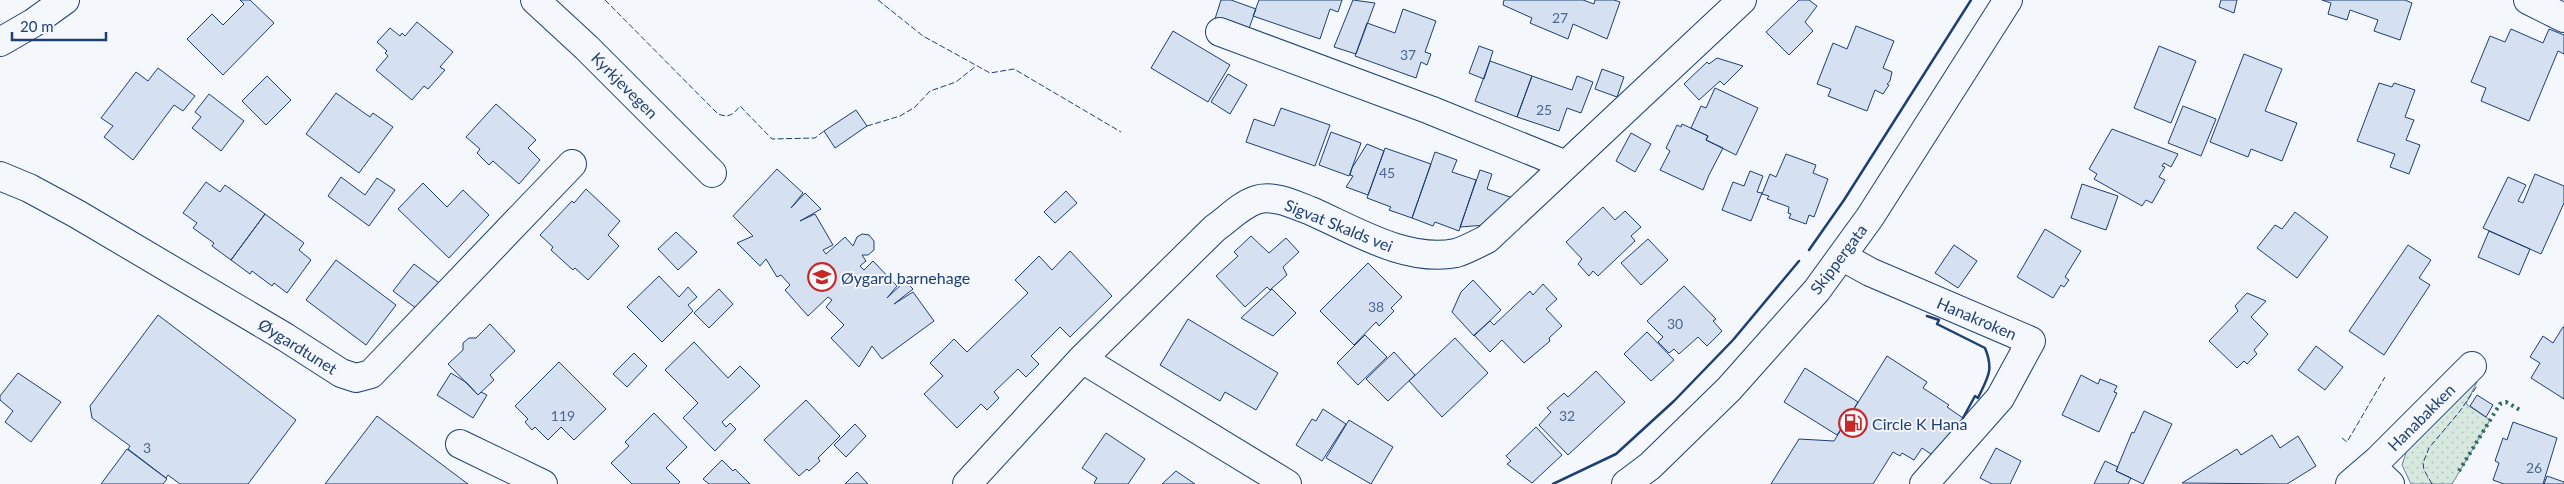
<svg xmlns="http://www.w3.org/2000/svg" width="2564" height="484" viewBox="0 0 2564 484" font-family="Lato,sans-serif">
  <style>
    .grass { fill: url(#grass-dots); stroke: #687fa3 }
    .building { fill: #d5e0f0; stroke: #1d3f73 }
    .lines { fill: none; stroke-linecap: round; stroke-linejoin: round }
    .street-casing { stroke: #1d3f73; stroke-width: 30 }
    .secondary-casing { stroke: #1d3f73; stroke-width: 30 }
    .street { stroke: #f4f7fb; stroke-width: 28 }
    .secondary { stroke: #f4f7fb; stroke-width: 28 }
    .hedge { stroke: #2c6c60; stroke-width: 4; stroke-dasharray: 2.5 4; stroke-linecap: butt }
    .fence { stroke: #1d3f73; stroke-width: 1; stroke-dasharray: 6 2.5; stroke-linecap: butt }
    .wall { stroke: #1d3f73; stroke-width: 2.5 }
    .labels { text-anchor: middle; dominant-baseline: central; stroke-width: 4; stroke-linejoin: round; paint-order: stroke }
    .number-label { font-size: 14px; fill: #4b6792 }
    .street-label { font-size: 16px; fill: #1d3f73; stroke: #f4f7fb }
    .poi-label { font-size: 16px; fill: #1d3f73; stroke: #f4f7fb; text-anchor: start }
  </style>
  <defs>
    <pattern id="grass-dots" width="8" height="8" patternUnits="userSpaceOnUse" patternTransform="scale(1.25)"><rect width="8" height="8" fill="#d7e8df"/><path d="M2 2h.1M6 6h.1" fill="none" stroke="#b8c8c3" stroke-width="1.8" stroke-linecap="round"/></pattern>
  </defs>
  <rect width="100%" height="100%" fill="#f4f7fb"/>
  <path class="grass" d="M2477 382 2466 404 2490 420 2452 484H2411L2402 465 2413 432 2465 384Z"/>
  <path class="building" d="M240 0H250L274 23 223 75 187 39 212 14 223 25 244 4Z
    M1221 0H1231L1256 9 1247 34 1214 22Z
    M1259 0H1342L1338 12 1330 9 1320 39 1253 16Z
    M1353 0 1375 3 1356 54 1334 47Z
    M1504 0H1583L1594 4 1595 0H1614L1620 2 1607 39 1573 24 1568 39 1530 23 1532 18 1503 5Z
    M1799 0H1809L1817 6 1805 22 1813 31 1789 55 1766 32Z
    M2221 0H2237L2234 13 2219 7Z
    M2322 0H2405L2412 3 2400 40 2374 31 2378 20 2350 10 2347 20 2328 14 2331 3Z
    M1403 9 1436 21 1425 52 1431 54 1427 65 1421 62 1416 78 1355 56 1367 23 1395 33Z
    M417 22 453 52 440 67 445 70 428 89 424 86 412 100 376 70 388 56 385 53 387 51 377 42 390 28 400 36 402 33 405 36Z
    M1856 26 1894 41 1883 68 1892 72 1890 81 1887 84 1889 85 1883 94 1875 90 1867 111 1828 96 1831 89 1817 84 1833 43 1847 49Z
    M2511 29 2543 43 2549 29 2564 35V54L2558 51 2529 121 2481 101 2486 88 2471 82 2490 36 2505 42Z
    M1173 31 1230 65 1208 102 1151 68Z
    M1479 46 1493 51 1484 79 1469 73Z
    M2159 46 2196 61 2171 123 2134 108Z
    M2244 54 2282 69 2265 111 2297 123 2282 161 2251 149 2248 157 2210 142Z
    M1717 58 1743 66 1724 85 1720 81 1699 100 1684 84 1707 62 1709 64Z
    M1490 61 1532 76 1517 117 1475 101Z
    M158 68 195 96 183 111 174 105 133 160 104 137 113 126 101 118 136 72 148 81Z
    M1602 69 1624 77 1617 97 1595 89Z
    M1228 74 1247 85 1230 114 1211 102Z
    M267 76 291 100 266 125 242 101Z
    M1532 76 1572 90 1577 76 1593 82 1581 113 1567 108 1559 131 1517 117Z
    M2379 83 2392 87 2394 83 2415 90 2405 117 2414 120 2406 140 2420 145 2409 174 2390 167 2395 154 2357 141Z
    M1715 88 1758 108 1736 155 1706 140 1708 136 1691 128 1701 106 1706 108Z
    M336 93 370 117 373 113 393 127 359 173 306 134Z
    M209 94 244 121 221 151 192 128 201 117 195 112Z
    M496 104 536 140 528 148 540 160 519 184 493 161 489 165 477 153 480 149 466 137Z
    M2183 106 2216 119 2201 156 2168 143Z
    M1281 108 1330 125 1315 166 1246 142 1254 119 1274 126Z
    M856 110 867 126 835 148 824 131Z
    M1682 124 1708 136 1706 140 1723 148 1709 175 1703 190 1660 170 1670 151 1666 148 1677 125 1681 127Z
    M2112 129 2178 154 2171 167 2164 163 2162 166 2165 167 2159 177 2165 180 2152 203 2146 200 2142 206 2094 179 2097 174 2089 169Z
    M1331 132 1361 143 1349 176 1319 165Z
    M1631 133 1651 144 1635 172 1616 161Z
    M1367 144 1384 151 1368 195 1346 187 1353 176 1350 175 1352 168Z
    M1385 148 1431 164 1412 218 1389 210 1391 207 1367 198Z
    M1435 152 1457 160 1452 172 1476 180 1459 231 1435 222 1433 226 1412 218Z
    M1786 154 1816 165 1813 173 1828 179 1814 217 1809 215 1806 224 1789 218 1791 214 1788 213 1789 207 1767 199 1769 196 1762 194 1770 174 1776 177Z
    M777 169 803 193 791 208 805 193 821 209 800 221 815 214 833 245 823 250 826 254 845 237 853 246 857 237 862 234 869 235 874 241V250L868 255H862L866 261 860 266 864 270 873 261 897 286 887 298 905 281 913 289 894 304 913 292 934 321 882 359 872 346 859 367 831 338 844 325 826 307 832 300 828 297 808 316 785 290 790 285 781 275 777 277 766 259 760 266 737 243 753 236 733 216Z
    M1480 170 1492 174 1487 189 1513 198 1486 225 1460 227Z
    M1750 171 1763 176 1757 192 1762 193 1751 221 1722 210 1733 182 1744 186Z
    M2535 174 2564 186V203L2541 254 2483 228 2508 177 2526 185 2518 201 2523 203Z
    M341 177 365 195 377 178 395 190 369 226 328 196Z
    M206 182 220 192 225 185 265 214 231 260 212 246 214 243 193 228 197 223 183 213Z
    M423 183 447 207 463 190 489 215 449 258 398 209Z
    M2082 184 2118 196 2106 230 2071 218Z
    M586 189 620 221 608 235 619 246 588 280 575 268 573 270 551 250 553 247 540 235 572 201 574 203Z
    M1066 191 1077 203 1055 223 1044 212Z
    M1603 207 1615 220 1625 211 1641 227 1631 236 1635 241 1598 276 1593 271 1589 276 1578 264 1582 259 1566 242Z
    M2295 212 2328 237 2297 278 2257 248 2275 225 2282 229Z
    M265 214 304 243 299 250 311 260 287 293 274 283 272 286 252 271 250 274 231 260Z
    M2045 229 2081 251 2065 277 2069 280 2064 287 2061 285 2053 298 2017 277Z
    M2489 231 2530 249 2519 275 2478 257Z
    M676 232 697 252 678 270 658 249Z
    M1251 236 1269 253 1286 238 1299 252 1283 267 1287 275 1270 290 1267 287 1245 307 1216 276 1238 256 1234 252Z
    M1648 239 1668 260 1641 285 1621 263Z
    M1954 245 1977 261 1958 288 1935 273Z
    M2408 245 2431 260 2419 278 2430 285 2384 355 2349 331Z
    M1070 251 1112 296 1070 337 1060 327 1031 356 1039 364 1026 377 1018 369 994 392 999 398 987 410 981 404 957 428 924 394 943 376 930 363 954 339 967 352 1028 293 1015 280 1039 256 1052 270Z
    M336 260 396 305 366 345 306 300Z
    M1368 263 1402 297 1391 308 1394 311 1379 326 1376 322 1354 345 1320 311Z
    M414 264 442 285 421 312 393 291Z
    M659 276 679 297 688 287 697 297 688 305 693 311 662 342 627 307Z
    M1473 280 1501 310 1474 336 1452 312 1461 292Z
    M1543 284 1557 299 1546 309 1562 326 1549 338 1550 341 1524 363 1502 340 1490 352 1474 335 1490 321 1494 325 1530 291 1533 295Z
    M1684 286 1716 319 1713 321 1722 331 1707 346 1698 337 1679 354 1674 349 1669 353 1658 342 1663 337 1647 321Z
    M719 289 733 304 709 328 694 313Z
    M1272 289 1296 313 1273 336 1241 318Z
    M2247 293 2266 301 2251 317 2268 334 2254 350 2257 354 2247 364 2244 361 2237 368 2209 341 2238 311 2235 306Z
    M158 315 296 420 248 484H180L168 475 166 478 128 449 130 446 92 418 90 406Z
    M1188 319 1278 373 1256 410 1225 392 1220 401 1160 365Z
    M490 324 515 351 490 375 494 380 478 395 448 364 463 350V343L469 338H476Z
    M2563 327H2564V399L2531 378 2540 363 2530 357 2543 336 2553 343Z
    M1647 332 1674 360 1651 381 1624 354Z
    M1365 335 1387 357 1358 385 1337 363Z
    M1455 338 1488 373 1442 417 1409 381Z
    M694 342 728 378 740 366 760 386 722 422 726 427 730 423 736 429 715 451 683 418 698 403 665 370Z
    M2316 346 2343 367 2325 390 2298 370Z
    M1394 352 1415 375 1388 401 1366 379Z
    M634 353 647 366 627 387 613 374Z
    M1887 356 1927 382 1923 388 1949 405 1947 407 1963 418 1937 458 1922 448 1914 460 1902 453 1900 456 1893 452 1873 484H1771L1799 439 1834 441Z
    M559 362 606 409 574 440 561 427 548 440 535 427 532 430 525 422 528 419 515 406Z
    M1805 368 1858 402 1837 435 1784 402Z
    M1596 371 1625 402 1568 455 1539 425 1551 412 1547 408 1564 393 1568 397Z
    M18 373 61 402 31 442 5 422 13 411 0 400V396Z
    M451 373 467 383 478 395 481 392 487 395 473 418 437 395Z
    M2081 375 2098 384 2100 379 2117 386 2114 392 2117 393 2099 432 2062 415Z
    M2477 395 2493 405 2486 417 2470 406Z
    M806 400 840 436 818 458 820 461 809 471 807 469 799 476 764 440Z
    M1323 409 1346 424 1322 461 1296 445 1312 419 1316 421Z
    M2144 411 2172 424 2143 484 2116 471 2132 432 2134 433Z
    M654 413 687 447 666 468 680 482 678 484H632L611 463 629 446 625 442Z
    M377 416 468 484H325Z
    M1349 420 1393 447 1371 484 1326 458Z
    M2513 422 2557 438 2543 484H2504L2493 480 2499 463 2495 461 2503 438 2507 440Z
    M855 424 866 436 846 457 834 445Z
    M1536 427 1562 455 1532 483 1507 464 1511 461 1506 456Z
    M1106 433 1145 459 1128 484H1096L1094 483 1097 478 1082 468Z
    M2272 435 2280 448 2298 436 2316 466 2287 484 2182 483 2237 449 2241 455Z
    M1996 448 2021 461 2010 484H1992L1980 478Z
    M127 449 167 479 163 484H101Z
    M722 460 733 471 735 469 750 484H709L703 479Z
    M2105 461 2118 467 2116 471 2131 478 2128 484H2094Z
    M1176 471 1195 484H1162Z
    M857 472 868 484H845Z
    M2547 476 2564 482V484H2544Z"/>
  <g class="lines">
    <defs>
      <path id="street" d="M535 0 587 48 712 173
        M2528 0 2564 18
        M1220 32 1430 110 1566 165
        M0 176 29 188 77 214 285 337 341 373 356 378 371 374 572 164
        M1843 257 1870 272 2031 341 2000 398 1924 484
        M1082 359 1287 484
        M460 444 543 484
        M2371 466 2390 484
        M967 484 1082 359 1215 228C1228 219 1241 205 1256 200 1273 194 1295 205 1311 211 1354 230 1407 263 1456 253 1466 250 1477 244 1487 239L1742 0
        M2350 484 2379 459 2472 366"/>
      <path id="secondary" d="M0 42 33 23 65 0
        M1626 484 1650 466 1729 389 1817 290 1870 217 2008 0"/>
    </defs>
    <use href="#street" class="street-casing"/>
    <use href="#secondary" class="secondary-casing"/>
    <use href="#street" class="street"/>
    <use href="#secondary" class="secondary"/>
    <path class="hedge" d="M2459 471 2500 404 2506 402 2520 410"/>
    <path class="fence" d="M605 0 718 114C729 118 733 115 740 106L772 139 815 138 824 131
      M878 0 923 36 990 73 1014 69 1121 132
      M867 126 900 116 915 107 930 91 956 82 976 66
      M2342 438 2347 442 2385 377
      M2432 484 2424 470 2423 463 2429 448 2460 411 2477 386"/>
    <path class="wall" d="M1809 250 1844 200 1971 0
      M1927 316 1939 320 1937 324 1985 348C1994 370 1988 377 1978 398L1975 396 1963 418
      M1553 484 1616 454 1674 401 1733 340 1799 261"/>
  </g>
  <defs>
    <symbol id="school-ring" viewBox="-11 -11 22 22"><circle r="9.5" fill="#f4f7fb" stroke="#c62828" stroke-width="1.5"/><path d="M0-5L7-2L0 1L-7-2ZM-4 1L0 2.5L4 1V4Q0 6-4 4Z" fill="#c62828"/></symbol>
    <symbol id="fuel-ring" viewBox="-11 -11 22 22"><circle r="9.5" fill="#f4f7fb" stroke="#c62828" stroke-width="1.5"/><path d="M-5.5-6h7V0h2V4h1.3V-2.5L3-4.5l.8-.8L6-3V5H2.5V1h-1V6h-7ZM-4.2-4.7v3.2H.2V-4.7Z" fill="#c62828"/></symbol>
  </defs>
  <g fill-rule="evenodd">
    <use href="#school-ring" x="806" y="261" width="32" height="32"/>
    <use href="#fuel-ring" x="1837" y="407" width="32" height="32"/>
  </g>
  <g class="labels">
    <g class="number-label">
      <text x="1560" y="17">27</text>
      <text x="1408" y="54">37</text>
      <text x="1544" y="109">25</text>
      <text x="1387" y="172">45</text>
      <text x="1376" y="306">38</text>
      <text x="1675" y="323">30</text>
      <text x="563" y="415">119</text>
      <text x="1567" y="415">32</text>
      <text x="147" y="447">3</text>
      <text x="2534" y="467">26</text>
    </g>
    <g class="street-label">
      <text transform="translate(625 85) rotate(45)">Kyrkjevegen</text>
      <text transform="translate(1339 225) rotate(22)">Sigvat Skalds vei</text>
      <text transform="translate(1838 259) rotate(-53)">Skippergata</text>
      <text transform="translate(1977 318) rotate(23)">Hanakroken</text>
      <text transform="translate(298 346) rotate(32)">Øygardtunet</text>
      <text transform="translate(2421 417) rotate(-45)">Hanabakken</text>
    </g>
    <g class="poi-label">
      <text x="841" y="277">Øygard barnehage</text>
      <text x="1872" y="423">Circle K Hana</text>
    </g>
  </g>
  <path d="M12 32v8h94v-8" fill="none" stroke="#1d3f73" stroke-width="2.5"/>
  <text x="20" y="32" font-size="15" fill="#1d3f73" stroke="#f4f7fb" stroke-width="4" paint-order="stroke">20 m</text>
</svg>
